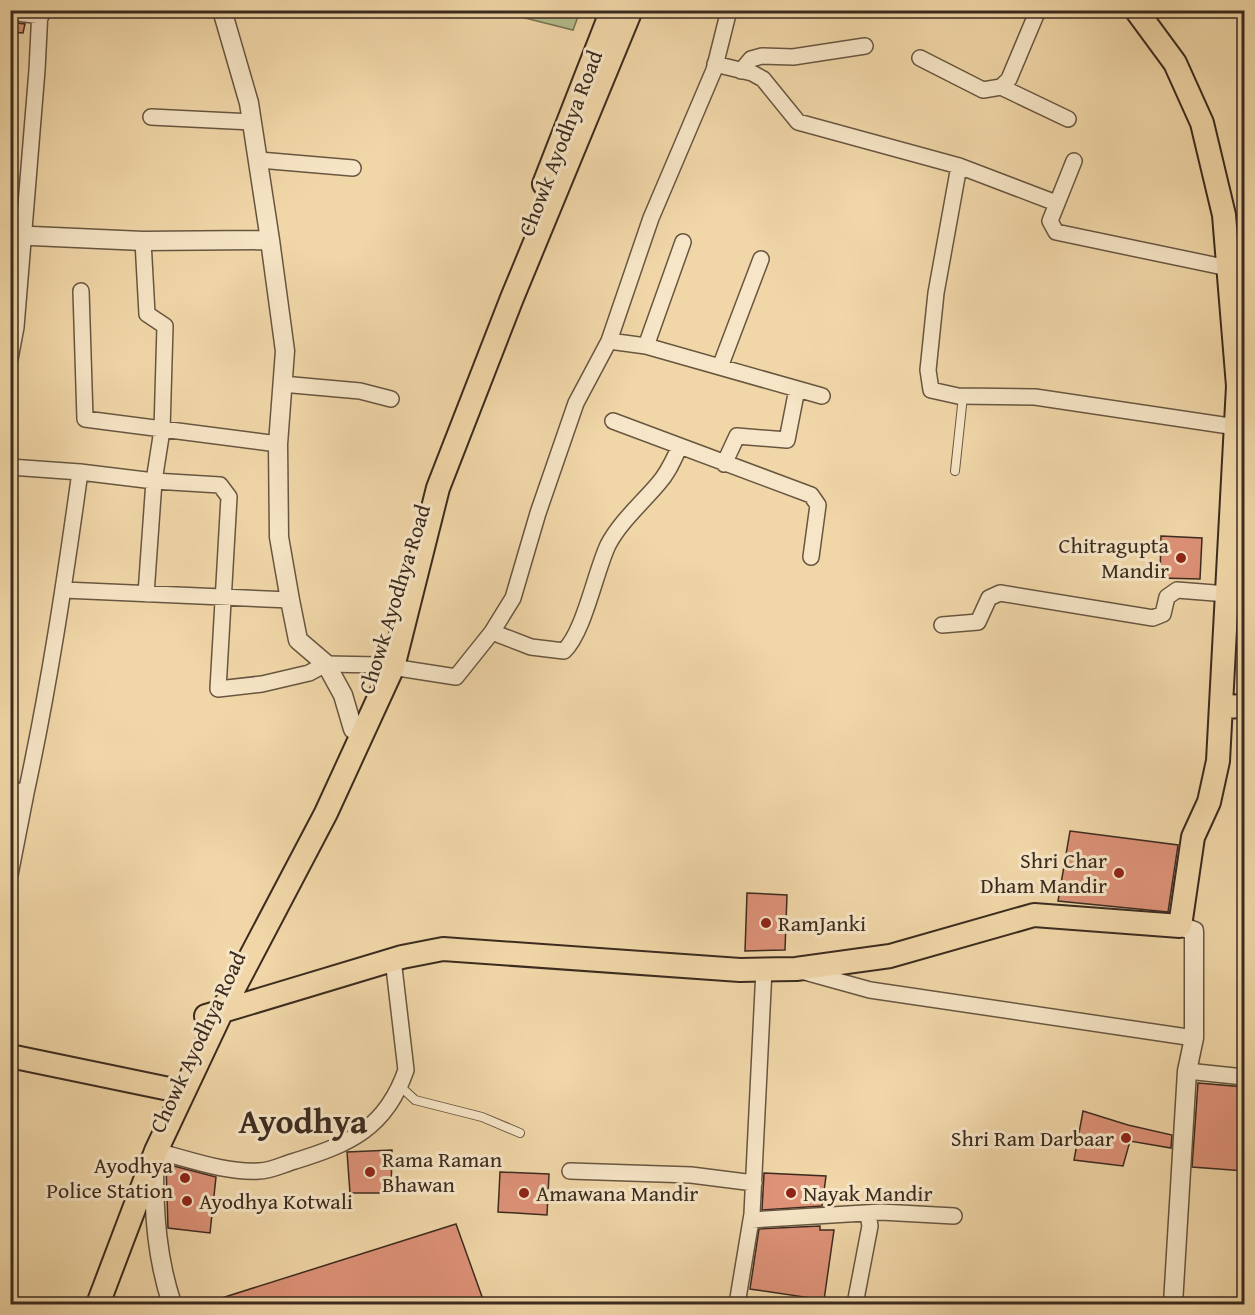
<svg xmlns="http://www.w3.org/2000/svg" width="1255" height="1315" viewBox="0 0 1255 1315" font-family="'Gentium Book Plus',serif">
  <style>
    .green { fill: #b3bf8c; stroke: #777556; stroke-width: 1.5 }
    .building { fill: #de9278; stroke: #3b2b1f; stroke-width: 1.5 }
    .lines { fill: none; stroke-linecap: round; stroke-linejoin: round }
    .service-casing { stroke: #685641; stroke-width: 10 }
    .minor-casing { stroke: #685641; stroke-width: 18 }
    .tertiary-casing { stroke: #685641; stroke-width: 21 }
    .primary-casing { stroke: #3b2b1f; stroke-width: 26 }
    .service { stroke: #f6e5c6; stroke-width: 8 }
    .minor { stroke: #f6e5c6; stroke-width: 15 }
    .tertiary { stroke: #f6e5c6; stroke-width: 18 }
    .primary { stroke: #f1d7a8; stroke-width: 22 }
    .poi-dot { fill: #8f2418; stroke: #f6e5c6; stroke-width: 2 }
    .labels { text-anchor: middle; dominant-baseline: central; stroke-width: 6; stroke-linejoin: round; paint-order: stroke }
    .street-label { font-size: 22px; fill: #3b2b1f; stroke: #f6e5c6 }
    .poi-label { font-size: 22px; fill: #3b2b1f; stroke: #f6e5c6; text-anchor: start }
    .town-label { font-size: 34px; font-weight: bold; fill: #3b2b1f; stroke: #f6e5c6 }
  </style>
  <rect width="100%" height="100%" fill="#f1d7a8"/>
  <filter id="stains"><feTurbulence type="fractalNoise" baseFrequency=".00333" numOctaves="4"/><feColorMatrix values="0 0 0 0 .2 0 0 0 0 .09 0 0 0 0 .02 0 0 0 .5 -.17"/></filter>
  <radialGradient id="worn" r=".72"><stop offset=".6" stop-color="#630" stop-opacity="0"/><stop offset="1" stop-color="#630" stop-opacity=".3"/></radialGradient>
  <path class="green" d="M497 11H580L573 30Z"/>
  <path class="building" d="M10 22 25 24 23 33 10 32Z
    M1161 536 1202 538 1200 579 1160 578Z
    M1070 831 1178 845 1168 912 1058 901Z
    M747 893 787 895 785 950 745 951Z
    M1198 1083 1245 1087V1171L1192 1167Z
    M1083 1111 1128 1125 1172 1135 1171 1148 1130 1141 1123 1166 1074 1160Z
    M392 1150 391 1193H350L347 1152Z
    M166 1164 216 1177 210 1233 168 1228Z
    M500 1172 549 1174 547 1215 498 1212Z
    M764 1173 826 1176 822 1206 762 1210Z
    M456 1224 485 1305H210L209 1302Z
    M820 1226V1230H834L824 1300 750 1289 759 1229Z"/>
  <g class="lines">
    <defs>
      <path id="service" d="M955 471 963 396
        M400 1086 415 1100 482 1117 520 1133"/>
      <path id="minor" d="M10 12 41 16
        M920 58 983 90 1001 87 1009 79 1038 10
        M715 64 752 73 763 79 798 122 959 166 1056 203
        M741 71 751 59 762 56 793 57 865 46
        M1001 87 1068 119
        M151 117 252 122
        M259 160 353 168
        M1074 161 1050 221 1056 232 1228 268
        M959 166 936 293 928 370 931 390 958 396 1035 397 1236 427
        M143 241 147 314 165 326 162 430 154 481 220 485 229 497 218 689 262 684 309 673 326 664 379 665 456 677 492 632 513 598 538 513 576 403 609 341 651 218 714 70 729 10
        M81 291 85 419 278 444
        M609 341 646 346 822 396
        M646 346 683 242
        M10 359 16 327 37 70 40 10
        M720 367 761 259
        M282 384 360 391 391 399
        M613 421 811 495 818 505 811 557
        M724 464 737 436 787 440 797 389
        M10 467 80 472C65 580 49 687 26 793L10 789
        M80 472 154 481 146 594
        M64 590 290 600
        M942 625 978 622 989 598 1000 593 1153 618 1163 614 1167 597 1177 590 1227 594
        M492 632 531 647 564 651C584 632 595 573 608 545 620 522 642 503 658 484 668 473 673 461 679 448
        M10 875 26 793
        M805 972 870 990 1194 1038
        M1187 1071 1244 1077
        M156 1151C189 1159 225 1173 259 1171 271 1171 284 1164 295 1161 350 1144 386 1128 406 1070L393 959
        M570 1171 691 1175 754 1183
        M751 1220 881 1212 954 1216
        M737 1304 752 1214 764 969
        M855 1304 870 1226 868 1214"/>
      <path id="tertiary" d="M222 10 249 103 270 240
        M10 235 143 241 270 240 285 351 278 444 279 537 290 600 298 640 326 664 343 695 353 729
        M154 1167C154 1215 157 1259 172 1304
        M1173 1304 1187 1071 1194 1038V931L1180 926"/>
      <path id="primary" d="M544 184 612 10
        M1222 707 1244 706
        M206 1016 402 957 443 949 740 970 796 969 890 956 1034 915 1180 926 1193 837 1209 802 1218 761 1238 386 1224 215 1202 123 1175 63 1136 10
        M10 1056 174 1090
        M98 1304 156 1151 222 1011 326 813 393 667 438 488 512 298 631 10"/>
    </defs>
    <use href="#service" class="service-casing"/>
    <use href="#minor" class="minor-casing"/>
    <use href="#tertiary" class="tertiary-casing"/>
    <use href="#primary" class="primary-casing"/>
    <use href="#service" class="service"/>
    <use href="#minor" class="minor"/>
    <use href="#tertiary" class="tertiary"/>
    <use href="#primary" class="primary"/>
  </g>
  <g class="poi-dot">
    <circle cx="1181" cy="558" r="6"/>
    <circle cx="1119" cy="873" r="6"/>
    <circle cx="766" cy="923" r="6"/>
    <circle cx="1126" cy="1138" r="6"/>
    <circle cx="370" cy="1172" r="6"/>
    <circle cx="185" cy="1178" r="6"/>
    <circle cx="524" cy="1193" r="6"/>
    <circle cx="791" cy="1193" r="6"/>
    <circle cx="187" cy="1201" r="6"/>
  </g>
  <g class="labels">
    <g class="street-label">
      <text transform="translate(560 143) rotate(-69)">Chowk Ayodhya Road</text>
      <text transform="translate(394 599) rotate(-73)">Chowk Ayodhya Road</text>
      <text transform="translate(197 1042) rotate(-65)">Chowk Ayodhya Road</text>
    </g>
    <g class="poi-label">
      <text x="1169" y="545" text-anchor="end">Chitragupta<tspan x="1169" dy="25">Mandir</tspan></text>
      <text x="1107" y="860" text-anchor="end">Shri Char<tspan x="1107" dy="25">Dham Mandir</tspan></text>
      <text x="778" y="923">RamJanki</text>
      <text x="1114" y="1138" text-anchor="end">Shri Ram Darbaar</text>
      <text x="382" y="1159">Rama Raman<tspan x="382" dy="25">Bhawan</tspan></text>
      <text x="173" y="1165" text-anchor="end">Ayodhya<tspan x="173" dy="25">Police Station</tspan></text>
      <text x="536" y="1193">Amawana Mandir</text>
      <text x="803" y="1193">Nayak Mandir</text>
      <text x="199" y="1201">Ayodhya Kotwali</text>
    </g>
    <g class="town-label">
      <text x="303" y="1120">Ayodhya</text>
    </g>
  </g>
  <rect width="1255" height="1315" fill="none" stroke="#f1d7a8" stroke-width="36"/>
  <rect x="12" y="12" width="1231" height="1291" fill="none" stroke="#3b2b1f" stroke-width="3"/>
  <rect x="18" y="18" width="1219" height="1279" fill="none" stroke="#3b2b1f" stroke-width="1.5"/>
  <rect width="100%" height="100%" filter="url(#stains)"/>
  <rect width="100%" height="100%" fill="url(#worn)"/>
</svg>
